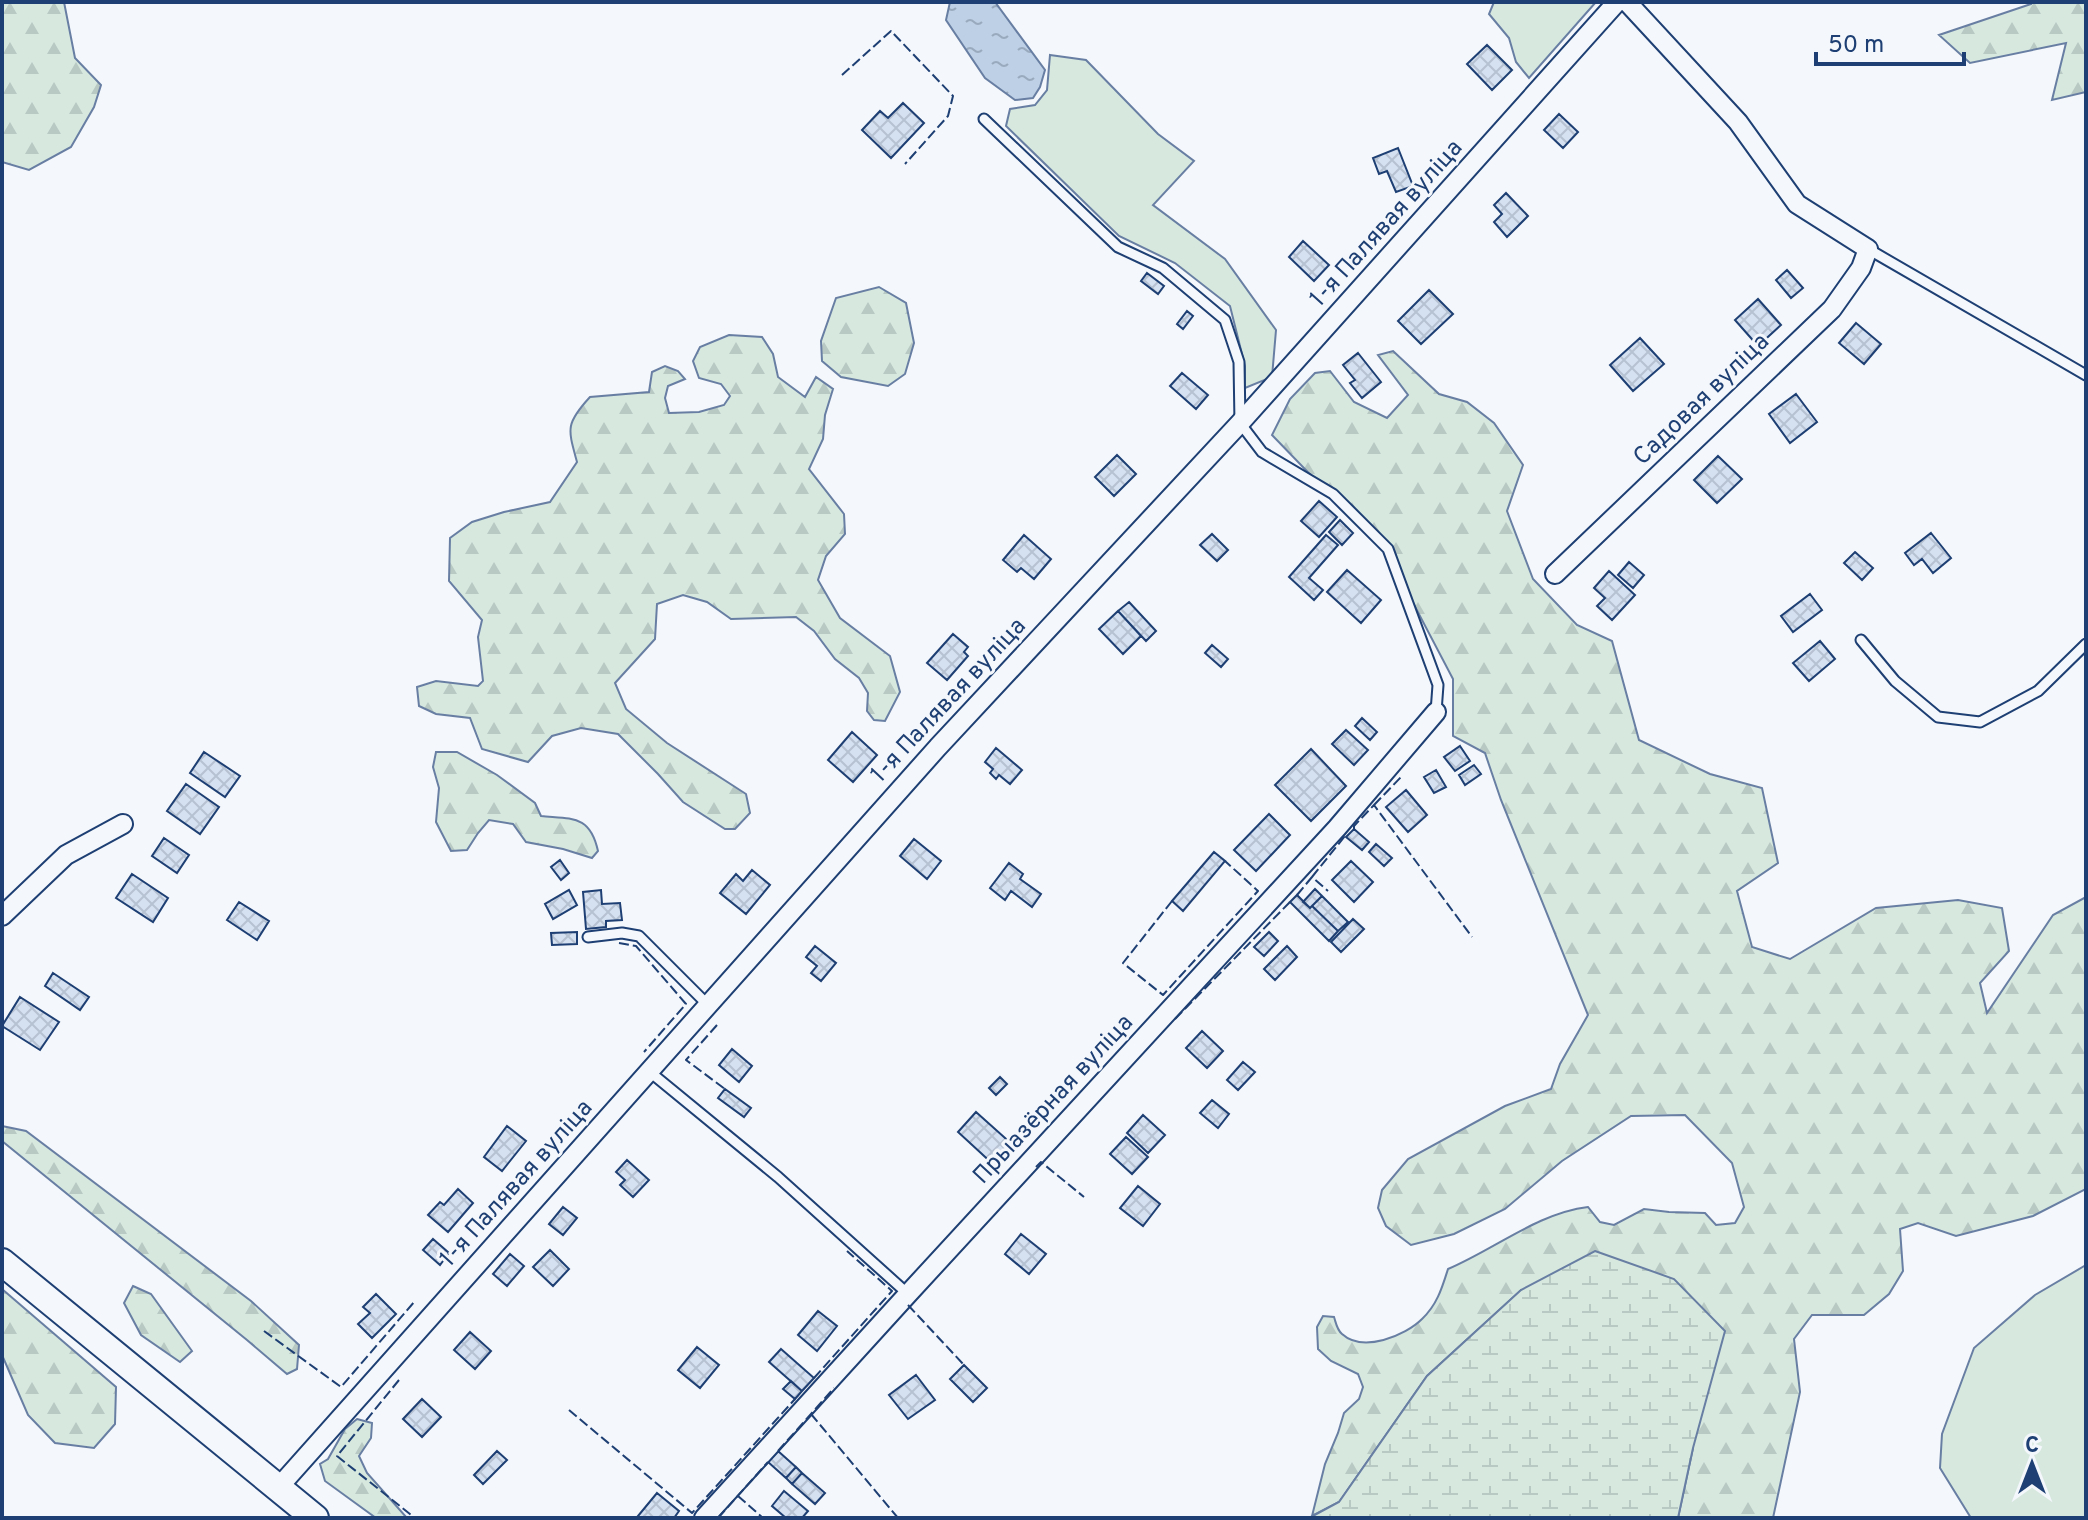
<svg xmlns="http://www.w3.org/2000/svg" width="2088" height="1520" viewBox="0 0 2088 1520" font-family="Overpass,sans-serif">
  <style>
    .grass { fill: #d7e8df; stroke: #687fa3; stroke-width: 2 }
    .forest { fill: url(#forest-firs); stroke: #687fa3; stroke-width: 2 }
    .wetland { fill: url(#wetland-marsh); stroke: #687fa3; stroke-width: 2 }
    .water { fill: url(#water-ripples); stroke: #687fa3; stroke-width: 2 }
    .building { fill: url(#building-cross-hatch); stroke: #1d3f73; stroke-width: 2 }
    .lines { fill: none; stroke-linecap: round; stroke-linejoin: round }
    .service-casing { stroke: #1d3f73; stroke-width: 13 }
    .minor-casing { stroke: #1d3f73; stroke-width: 22 }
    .secondary-casing { stroke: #1d3f73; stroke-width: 30 }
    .service { stroke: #f4f7fb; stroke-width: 9 }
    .minor { stroke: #f4f7fb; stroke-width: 18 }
    .secondary { stroke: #f4f7fb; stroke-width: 26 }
    .fence { stroke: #1d3f73; stroke-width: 2; stroke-dasharray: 10 4; stroke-linecap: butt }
    .labels { text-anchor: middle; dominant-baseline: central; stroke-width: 6; stroke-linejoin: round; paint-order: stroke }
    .street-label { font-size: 24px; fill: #1d3f73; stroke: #f4f7fb }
  </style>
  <defs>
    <pattern id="forest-firs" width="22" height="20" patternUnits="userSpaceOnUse" patternTransform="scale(2)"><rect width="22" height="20" fill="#d7e8df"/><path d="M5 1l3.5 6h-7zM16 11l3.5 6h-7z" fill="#b8c8c3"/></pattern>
    <pattern id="wetland-marsh" width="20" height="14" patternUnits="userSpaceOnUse" patternTransform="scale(2)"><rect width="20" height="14" fill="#d7e8df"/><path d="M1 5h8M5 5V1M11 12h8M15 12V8" fill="none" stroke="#b8c8c3"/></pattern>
    <pattern id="water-ripples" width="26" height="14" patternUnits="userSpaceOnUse" patternTransform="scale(2)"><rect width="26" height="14" fill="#bed0e5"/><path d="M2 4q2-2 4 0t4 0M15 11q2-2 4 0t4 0" fill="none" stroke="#9aaabe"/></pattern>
    <pattern id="building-cross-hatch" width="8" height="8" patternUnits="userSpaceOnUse" patternTransform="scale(2)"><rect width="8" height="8" fill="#d5e0f0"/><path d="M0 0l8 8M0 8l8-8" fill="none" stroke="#b6c1d1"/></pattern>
  </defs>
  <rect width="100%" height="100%" fill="#f4f7fb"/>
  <path class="grass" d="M1494 2H1596L1529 78 1516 62 1509 38 1489 14Z
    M1050 55 1086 60 1158 134 1194 161 1153 205 1225 259 1276 330 1272 377 1245 388V366L1230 306 1175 263 1119 236 1006 126 1010 109 1035 105 1047 90Z
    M2086 1265V1518H1971L1940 1468 1942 1434 1974 1348 2035 1295Z"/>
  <path class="forest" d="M2 2H64L75 58 101 85 94 107 71 147 29 170 2 162Z
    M2031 2H2086V92L2052 100 2066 43 1970 63 1939 35 2031 4Z
    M879 287 906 303 914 343 905 374 888 386 841 377 822 361 821 341 836 298Z
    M729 335 762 337 773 354 778 377 805 397 816 377 833 389 825 415 823 439 809 469 844 514 845 534 826 556 818 580 840 618 890 656 900 692 885 721 874 720 867 711 868 693 859 678 835 659 814 631 796 617 731 619 707 602 683 595 657 604 655 639 615 683 626 709 667 743 746 794 750 813 735 829H725L683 802 658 774 618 734 581 728 552 736 528 762 482 749 470 718 436 714 419 706 417 687 436 681 478 686 483 681 478 637 482 620 449 581 450 538 472 522 504 512 550 502 577 462C568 429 565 424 590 397L649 392 652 372 665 366 678 371 685 379 668 386 665 398 669 413 699 412 724 405 730 396 721 384 699 378 693 361 700 347Z
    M1393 351 1439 394 1467 402 1494 423 1523 465 1507 511 1533 579 1577 625 1612 641 1639 740 1710 774 1762 788 1778 863 1737 891 1752 947 1790 959 1876 908 1958 900 2002 908 2009 951 1980 983 1987 1013 2053 915 2086 897V1189L2033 1216 1956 1236 1918 1223 1900 1229 1903 1271 1889 1294 1864 1315H1812L1794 1339 1800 1392 1773 1518H1678L1693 1448 1521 1290 1427 1376 1339 1502 1312 1516 1325 1464 1338 1433 1344 1413 1359 1399 1363 1387 1358 1374 1331 1361 1318 1349 1317 1327 1323 1316 1334 1317C1336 1323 1337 1330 1342 1334 1363 1353 1405 1336 1422 1319 1437 1305 1442 1288 1448 1269 1495 1249 1538 1213 1588 1207L1600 1222 1614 1225 1644 1209 1669 1212 1705 1213 1716 1225 1735 1223 1744 1207 1732 1163 1685 1115 1631 1116 1562 1161 1505 1209 1454 1234 1411 1245 1386 1226 1378 1208 1382 1190 1408 1159 1505 1106 1551 1089 1560 1064 1588 1015 1501 800 1485 753 1453 736V679L1388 555 1272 435 1290 399 1315 373 1330 371 1354 402 1387 418 1408 395 1378 355Z
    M436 752H457L497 775 535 803 541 816C573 819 590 815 598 851L592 858 563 849 526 842 513 824 489 820 478 833 467 850 451 851 436 822 439 788 433 767Z
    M2 1126 26 1131 251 1301 299 1345 297 1369 287 1374 247 1340 2 1141Z
    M133 1286 151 1294 192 1351 180 1362 141 1335 124 1303Z
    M2 1289 116 1387 115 1424 94 1448 55 1443 28 1415 2 1355Z
    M357 1419 372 1423 371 1438 359 1456 367 1473 407 1518H376L325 1481 320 1464 328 1459 345 1429Z"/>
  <path class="wetland" d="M1595 1251 1674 1279 1725 1331 1693 1448 1678 1518H1309L1339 1502 1427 1376 1521 1290Z"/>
  <path class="water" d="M950 2H995L1045 70 1040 87 1033 98 1015 100 985 78 946 20Z"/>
  <path class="building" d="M1487 45 1512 70 1492 90 1467 64Z
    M903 103 924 123 891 158 862 130 880 111 888 118Z
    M1559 114 1578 132 1563 148 1544 130Z
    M1398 148 1413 186 1396 192 1387 171 1379 174 1373 158Z
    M1506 193 1528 216 1507 237 1494 222 1502 214 1494 205Z
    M1303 241 1329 265 1314 281 1289 257Z
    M1787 270 1803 288 1791 298 1776 280Z
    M1147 273 1164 286 1158 294 1141 281Z
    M1429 290 1453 314 1421 344 1398 321Z
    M1758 299 1781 325 1758 346 1735 320Z
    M1187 311 1193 316 1183 329 1177 324Z
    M1856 323 1881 344 1864 364 1839 343Z
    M1640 338 1664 364 1633 391 1610 365Z
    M1358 353 1381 382 1362 398 1350 383 1355 380 1343 365Z
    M1182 373 1208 395 1196 409 1170 386Z
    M1796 394 1817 422 1790 443 1769 414Z
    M1117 455 1136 474 1114 496 1095 477Z
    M1718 456 1742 479 1717 503 1694 480Z
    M1319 501 1337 517 1319 537 1301 521Z
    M1340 520 1353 533 1342 545 1329 532Z
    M1931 533 1951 558 1933 573 1922 559 1914 565 1905 553Z
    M1212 534 1228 550 1217 561 1200 545Z
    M1024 535 1051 559 1034 579 1021 568 1017 572 1003 560Z
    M1326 535 1338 545 1309 578 1323 590 1314 600 1289 577Z
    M1855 552 1873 568 1862 580 1844 563Z
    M1629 562 1644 575 1633 588 1618 575Z
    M1347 570 1381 600 1361 623 1327 592Z
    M1609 571 1635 595 1612 620 1597 606 1605 598 1594 588Z
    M1810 594 1822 610 1793 632 1781 616Z
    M1129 602 1156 631 1146 641 1118 611Z
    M1118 611 1141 636 1123 654 1099 629Z
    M953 634 968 647 964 652 968 656 947 680 927 663Z
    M1820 641 1835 659 1809 681 1793 663Z
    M1212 645 1228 659 1221 667 1205 653Z
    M1362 718 1377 732 1370 740 1355 726Z
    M1346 730 1368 750 1354 765 1332 744Z
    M852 732 877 755 853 782 828 760Z
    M1460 746 1470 761 1455 771 1444 757Z
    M996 748 1022 770 1010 784 999 775 996 779 990 773 993 769 985 762Z
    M1311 749 1346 786 1311 821 1275 785Z
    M204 752 240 776 225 797 190 773Z
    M1474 765 1481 774 1465 785 1459 775Z
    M1436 770 1446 787 1434 793 1424 777Z
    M186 784 219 807 200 834 167 811Z
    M1406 790 1427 815 1408 832 1386 807Z
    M1269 814 1290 835 1256 871 1234 850Z
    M1354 829 1369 842 1362 850 1346 837Z
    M164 838 189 855 177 873 152 856Z
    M914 839 941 861 927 879 900 856Z
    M1376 844 1392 858 1384 866 1369 852Z
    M1214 852 1225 861 1183 911 1172 901Z
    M560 860 569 873 561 880 551 867Z
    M1351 861 1373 882 1354 902 1332 880Z
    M1009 863 1023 874 1020 879 1041 894 1032 907 1011 891 1005 900 990 888Z
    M752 870 770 885 746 914 720 893 736 874 743 881Z
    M132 874 168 898 153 922 116 898Z
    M1315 889 1322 896 1310 908 1303 902Z
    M569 890 577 905 553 919 545 904Z
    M601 890 602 904 620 903 622 920 606 921V927L586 929 583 892Z
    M1297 895 1310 908 1312 906 1338 931 1329 941 1290 902Z
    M1322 896 1348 922 1338 931 1312 906Z
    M239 902 269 921 257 940 227 920Z
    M1353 919 1364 929 1341 952 1331 942Z
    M577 932V944L552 945 551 933Z
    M1269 932 1278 941 1264 956 1254 947Z
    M815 946 836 963 821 981 811 973 817 966 806 957Z
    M1287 946 1297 957 1275 980 1264 969Z
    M53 973 89 997 80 1010 45 986Z
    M20 997 59 1022 40 1050 2 1026Z
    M1202 1031 1223 1051 1207 1068 1186 1048Z
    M732 1049 752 1066 739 1082 719 1065Z
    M1243 1062 1255 1072 1238 1090 1227 1080Z
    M1000 1077 1007 1084 996 1095 989 1088Z
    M725 1089 751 1108 744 1117 718 1098Z
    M1212 1100 1229 1114 1218 1128 1200 1113Z
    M976 1112 1014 1146 995 1166 958 1132Z
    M1143 1115 1165 1135 1148 1153 1127 1133Z
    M507 1126 526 1141 502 1171 484 1157Z
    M1126 1137 1148 1157 1132 1174 1110 1154Z
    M627 1160 649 1180 633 1197 620 1185 625 1180 616 1172Z
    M1138 1186 1160 1204 1143 1226 1120 1208Z
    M458 1189 473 1203 448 1232 428 1215 440 1202 444 1205Z
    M563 1207 577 1218 563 1235 549 1224Z
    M1021 1234 1046 1254 1029 1274 1005 1254Z
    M433 1239 449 1253 440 1265 423 1250Z
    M550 1250 569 1269 553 1286 533 1267Z
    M510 1254 524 1266 507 1286 493 1274Z
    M376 1294 396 1314 372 1338 358 1324 370 1313 363 1307Z
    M818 1311 837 1326 817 1351 798 1335Z
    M470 1332 491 1351 475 1369 454 1350Z
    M697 1347 719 1365 700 1388 678 1370Z
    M781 1349 814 1378 802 1391 769 1362Z
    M964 1365 987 1388 973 1402 950 1379Z
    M916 1375 935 1400 908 1419 889 1395Z
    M791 1381 802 1391 795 1399 783 1389Z
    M422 1399 441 1417 422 1437 403 1419Z
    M497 1451 507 1460 483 1484 474 1475Z
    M778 1451 796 1467 786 1478 768 1462Z
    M796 1467 802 1473 792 1484 786 1478Z
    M802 1473 825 1493 815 1504 792 1484Z
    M784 1491 808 1511 802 1518H786L772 1506Z
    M657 1493 679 1511 674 1518H640L638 1516Z"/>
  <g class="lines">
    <defs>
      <path id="service" d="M984 119 1118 247 1163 268 1225 320 1239 362 1240 423 1262 452 1333 494 1388 549 1438 685 1436 712
        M1868 249 2086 375
        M1861 640 1895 681 1938 717 1980 722 2038 691 2086 644
        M588 937 622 933 639 936 709 1006
        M650 1072 778 1177 908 1294"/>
      <path id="minor" d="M1555 574 1832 309 1861 268 1868 249 1797 204 1738 122 1627 2
        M2 916 66 855 123 824
        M278 1488 938 747 1240 423 1617 2
        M704 1518 908 1294 1337 828 1436 712"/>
      <path id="secondary" d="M2 1262 315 1518"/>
    </defs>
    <use href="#service" class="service-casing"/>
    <use href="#minor" class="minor-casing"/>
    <use href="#secondary" class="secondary-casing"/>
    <use href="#service" class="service"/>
    <use href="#minor" class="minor"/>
    <use href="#secondary" class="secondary"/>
    <path class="fence" d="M842 75 891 31 953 96 948 116 905 164
      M1374 805 1403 775
      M1354 829V826L1374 805 1472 937
      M1312 877 1345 836 1346 837
      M1297 895 1312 877 1328 891
      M1172 901 1123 963 1163 995 1258 891 1225 861
      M619 943 636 946 686 1004 644 1052
      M1175 1019 1290 902
      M717 1025 686 1060 725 1089
      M1036 1167 1041 1162 1084 1197
      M908 1305 964 1365
      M264 1331 341 1387 415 1301
      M814 1378 892 1291 847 1251
      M399 1380 337 1456 415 1518
      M569 1410 692 1513 795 1399
      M811 1414 898 1518
      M778 1451 834 1388
      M738 1496 763 1518
      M718 1518 768 1462"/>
  </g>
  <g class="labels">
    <g class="street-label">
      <text transform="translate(1387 224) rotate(-48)">1-я Палявая вуліца</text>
      <text transform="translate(1702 400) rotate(-44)">Садовая вуліца</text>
      <text transform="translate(949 701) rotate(-47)">1-я Палявая вуліца</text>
      <text transform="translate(1054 1100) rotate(-47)">Прыазёрная вуліца</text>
      <text transform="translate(517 1184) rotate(-48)">1-я Палявая вуліца</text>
    </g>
  </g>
  <rect width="2088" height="1520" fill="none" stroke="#1d3f73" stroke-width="8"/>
  <g transform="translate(2032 1464)" stroke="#f4f7fb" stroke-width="6" paint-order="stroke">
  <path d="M0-6L14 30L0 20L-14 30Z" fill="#1d3f73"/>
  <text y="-12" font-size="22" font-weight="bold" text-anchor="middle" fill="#1d3f73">С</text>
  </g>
  <path d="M1816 52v12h148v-12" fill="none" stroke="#1d3f73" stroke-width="4"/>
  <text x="1828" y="52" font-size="24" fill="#1d3f73" stroke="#f4f7fb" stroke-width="6" paint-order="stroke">50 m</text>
</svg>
